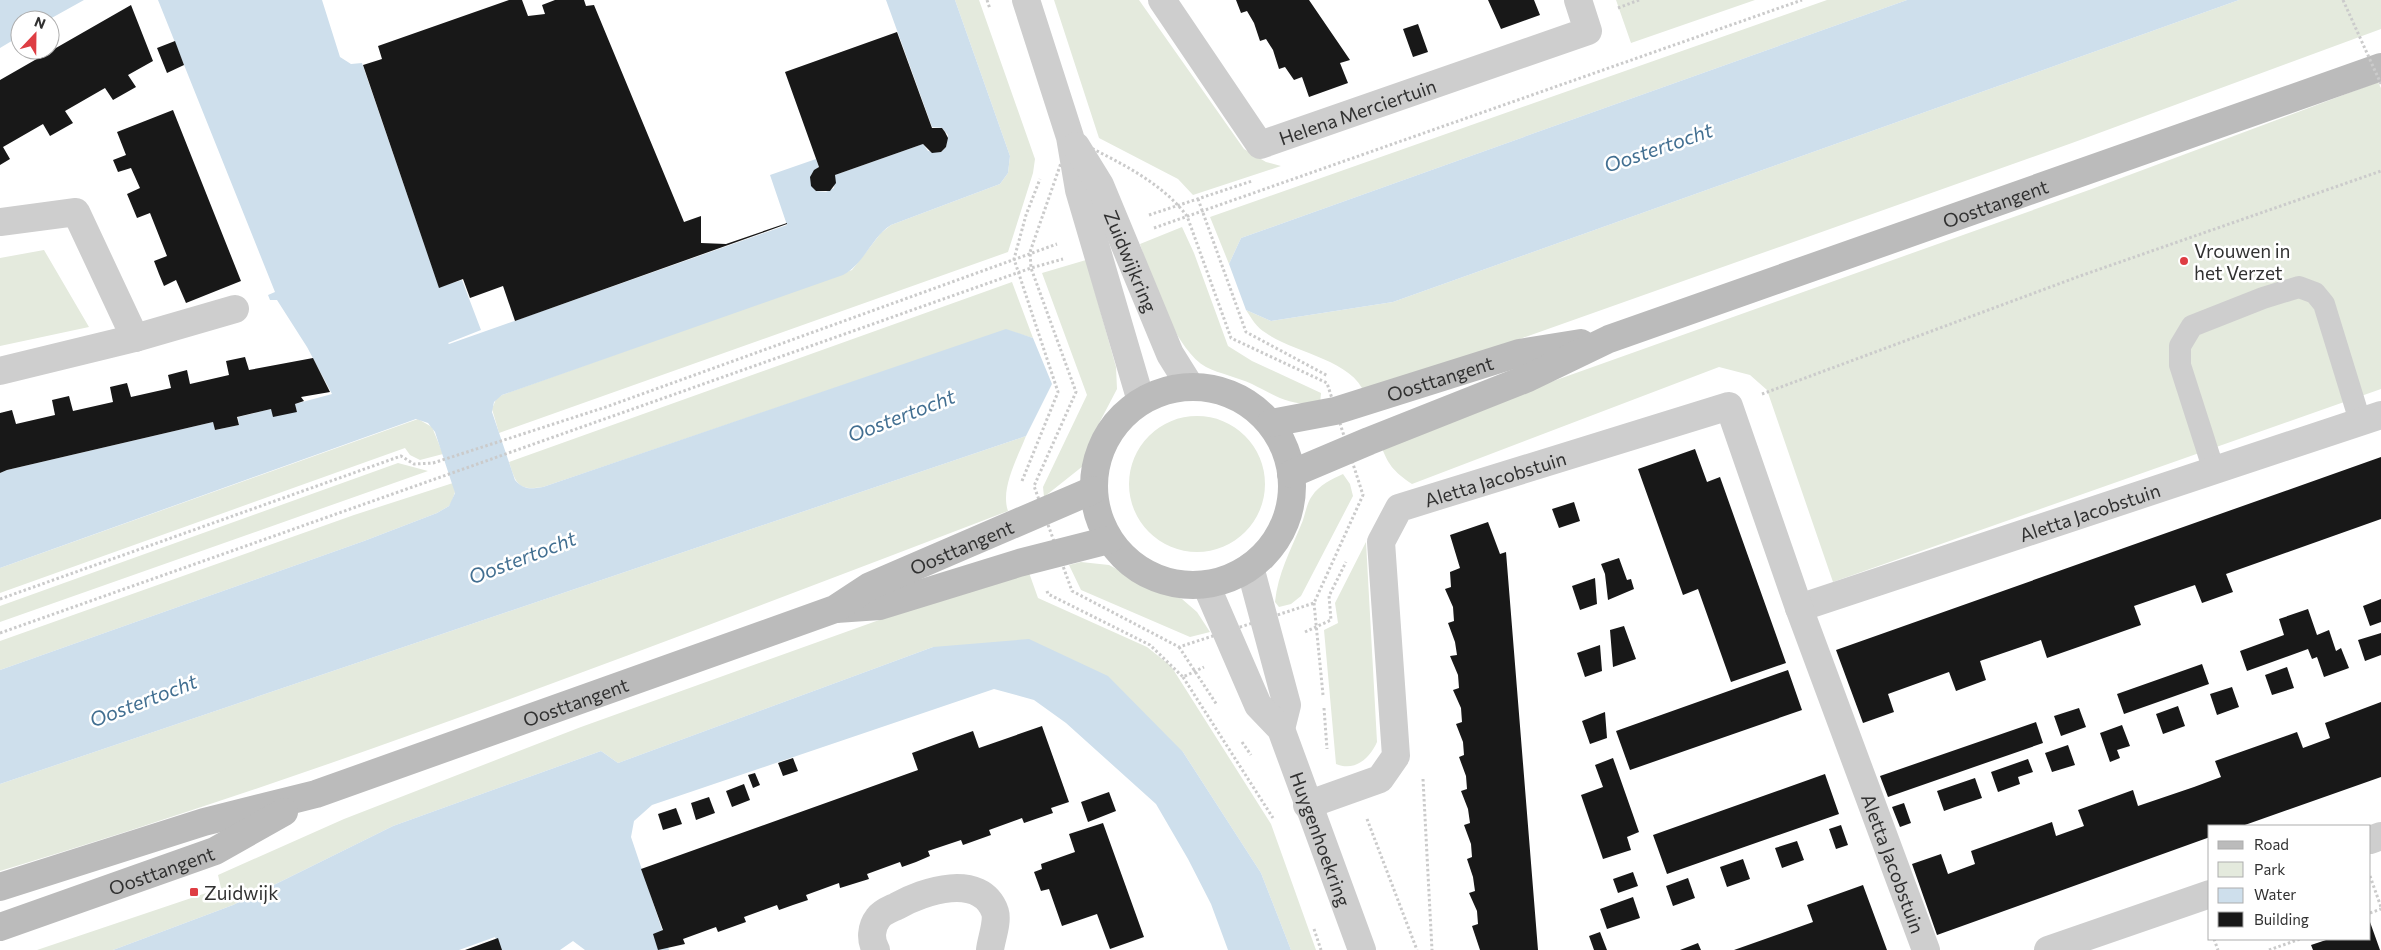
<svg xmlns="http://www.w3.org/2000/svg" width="2381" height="950" viewBox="0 0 2381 950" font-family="Commissioner,sans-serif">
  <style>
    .green { fill: #e4eadd }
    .water { fill: #cedfec }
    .building { fill: #181818 }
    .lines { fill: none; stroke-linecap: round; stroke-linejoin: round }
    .path { stroke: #cbcbcb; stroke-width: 3; stroke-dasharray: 2.5 2.5; stroke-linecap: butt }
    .service { stroke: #cecece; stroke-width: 22 }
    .minor { stroke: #cecece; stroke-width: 28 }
    .secondary { stroke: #bbb; stroke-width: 28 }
    .path-bridge { stroke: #cbcbcb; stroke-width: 3; stroke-dasharray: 2.5 2.5; stroke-linecap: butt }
    .poi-dot { fill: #de3d43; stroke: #fff; stroke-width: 2 }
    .labels { text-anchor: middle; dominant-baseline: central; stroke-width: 5; stroke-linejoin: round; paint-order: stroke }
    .street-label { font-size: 19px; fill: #313131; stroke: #fff }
    .poi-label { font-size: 19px; fill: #313131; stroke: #fff; text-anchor: start }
    .water-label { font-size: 20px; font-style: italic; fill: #426f91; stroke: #fff }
  </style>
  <rect width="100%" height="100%" fill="#fff"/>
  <path class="green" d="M955 0H979L1035 159 1033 173 1008 252 499 433 492 409 496 399 502 395 852 270 881 233 891 225 1000 184 1008 173 1010 156Z
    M1054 0H1139L1244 149 1266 162 1281 166 1193 195 1178 179 1099 138Z
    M1616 0H1755L1631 43Z
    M1827 0H1907L1241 238 1229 264 1210 217Z
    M2239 0H2381V29L2072 143 1365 394C1352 359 1294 353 1266 333 1256 327 1252 319 1246 310L1271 321 1393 302Z
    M2378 82 2381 88V389L1833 582 1767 390 1750 375 1719 367 1412 484C1393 471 1388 465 1380 443L2089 190Z
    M1182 227 1194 253 1228 346 1252 361 1321 393 1320 404C1287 405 1280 398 1252 384 1237 377 1220 374 1206 367 1174 349 1151 278 1140 244Z
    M44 250 89 327 0 346V258Z
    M1086 260 1116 367 1117 389 1095 431 1083 466 1044 497 1043 487 1087 395 1042 273Z
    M1012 282 1033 338 1006 330 543 487C518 491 516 484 509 462Z
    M1129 484a68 68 0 1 1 136 0a68 68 0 1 1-136 0Z
    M418 419 432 427 443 454 420 460 410 455 405 448 0 593V568Z
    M1026 436C1018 457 1000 488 1008 511 675 638 342 768 0 871V784Z
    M398 463 428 471 0 622V606Z
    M1343 474 1350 484 1353 496 1301 596 1291 604 1279 607 1275 602C1278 573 1290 552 1301 525 1305 517 1306 504 1312 496 1319 485 1332 479 1343 474Z
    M453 483 455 492 452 501 449 506 437 513 364 541 0 670V641L354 515Z
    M1366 542 1377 742C1370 758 1355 772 1336 764L1324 630 1338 623 1335 603Z
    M1081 562 1109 565 1149 586 1182 599 1197 612 1210 632 1190 637 1081 590 1069 565Z
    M1027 567 1038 598 1147 647 1171 666 1271 824 1316 950H1291L1261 873 1183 752 933 647 618 763 601 751 393 826 233 905 113 950H37L221 888 218 875 344 819 581 727Z"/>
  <path class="water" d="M0 0H84L48 20H20V36L0 48Z
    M158 0H322L340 57 351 64 362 63 363 66 439 287 462 280 481 330 448 343 449 344 787 225 770 175 816 159 819 167 811 175V185L816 191 826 192 834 188 835 175 923 144 928 151 941 152 946 147 948 135 942 128 932 127 886 0H955L1010 156 1008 173 1000 184 891 225C871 238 865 263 843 275L502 395 494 402 492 412 515 480C524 490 530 489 543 487L1006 329 1033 338 1052 384 1026 436 0 784V670L364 541 437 513 449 506 455 493 435 432 428 423 416 419 0 568V473L7 470 213 422 215 430 239 425 238 417 271 409 297 412 295 404 332 394 307 347 277 300H270L268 295 275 292Z
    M1907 0H2239L1393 302 1271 321 1246 310 1229 264 1241 238Z
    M1029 639 1108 676 1183 752 1261 873 1291 950H1228L1211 904 1188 859 1156 804 1066 723 1034 700 994 689 652 805 634 821 631 837 669 950H585L573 941 560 950H500L495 937 459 950H113L233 905 393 826 590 755 601 751 618 763 933 647Z"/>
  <path class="building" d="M509 0H522L528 16 545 14 542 5 555 0H584L586 6 594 5 684 222 701 216V243L726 244 787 223V224L515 321 503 286 470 298 463 279 439 288 363 65 382 59 378 46Z
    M1236 0H1309L1350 60 1340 63 1348 83 1309 97 1302 77 1294 80 1285 67 1279 69 1273 50 1266 39 1260 41 1254 23 1247 11 1241 13Z
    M1488 0H1534L1540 15 1501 29Z
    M131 5 153 61 128 75 136 87 113 100 105 88 65 111 73 123 50 136 43 124 3 147 10 159 0 165V80Z
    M1418 24 1428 52 1413 57 1403 29Z
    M897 32 932 128H942L945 132 948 138 946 147 941 152 932 153 923 144 835 175 836 183 830 191H816L811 186 810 177 814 170 819 167 785 72Z
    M175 41 184 65 167 73 157 48Z
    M173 110 241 281 186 303 176 280 164 286 159 274 154 261 167 256 150 213 137 218 127 194 140 188 131 168 118 172 113 160 126 155 117 132Z
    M245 357 249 370 313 358 330 392 301 397 304 401 295 404 297 412 273 417 271 409 237 417 239 425 215 430 213 422 7 470 0 473V413L12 410 16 424 55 415 52 400 69 396 73 411 113 402 110 387 127 383 131 397 171 388 168 375 187 370 190 384 229 375 226 361Z
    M1695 449 1707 482 1720 477 1786 663 1731 682 1698 589 1683 595 1638 469Z
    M2381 457V519L2226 574 2233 592 2202 603 2195 585 2134 606 2141 625 2047 658 2041 640 1980 661 1986 680 1956 691 1949 672 1888 694 1894 712 1863 723 1836 650Z
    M1574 502 1580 521 1559 528 1552 509Z
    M1488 522 1500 554 1506 552 1538 950H1480L1472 926 1478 924 1477 911 1469 893 1475 891 1473 877 1467 859 1472 857 1471 844 1464 825 1470 823 1468 809 1461 791 1467 789 1466 776 1459 757 1464 755 1463 742 1456 724 1462 722 1461 708 1453 690 1459 688 1458 675 1450 656 1457 655 1455 642 1448 623 1454 621 1453 607 1445 589 1451 587 1450 572 1460 568 1450 535Z
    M1619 558 1627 580 1631 579 1634 589 1608 600 1605 574 1601 564Z
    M1595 578 1597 604 1580 610 1572 586Z
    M2381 599V622L2370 626 2363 606Z
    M2308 609 2317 635 2329 630 2336 651 2341 648 2349 668 2324 677 2317 657 2312 659 2308 649 2247 671 2240 651 2284 635 2279 619Z
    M1624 626 1636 659 1613 667 1610 630Z
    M2381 633V655L2365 661 2358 640Z
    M1600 645 1602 671 1585 677 1577 653Z
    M2202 664 2209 684 2124 714 2117 694Z
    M2287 667 2294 688 2272 695 2265 675Z
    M1788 670 1802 710 1630 770 1616 731Z
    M2232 687 2239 707 2217 715 2210 694Z
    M2381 702V777L2242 826H2210V837L1937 935 1912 864 1941 854 1948 874 1975 864 1971 851 2052 822 2056 836 2084 826 2078 810 2133 790 2138 806 2194 787 2221 777 2215 761 2297 732 2303 748 2330 738 2325 723Z
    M2178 706 2185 726 2163 734 2156 714Z
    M2079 708 2086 727 2061 736 2054 716Z
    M1605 712 1607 738 1590 744 1582 721Z
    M2036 722 2043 743 1888 797 1880 776Z
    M2122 725 2130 746 2117 750 2120 758 2110 762 2100 733Z
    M1042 726 1069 802 1051 808 1053 813 1024 823 1022 818 989 830 991 835 963 845 961 840 928 851 930 856 916 862 902 867 900 862 867 874 869 879 840 888 839 883 806 895 808 900 793 905 779 910 777 905 744 917 746 922 718 932 716 927 683 939 685 944 658 950 653 934 663 930 641 869 918 770 912 753 942 742 973 731 979 748Z
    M2068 745 2075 765 2052 772 2045 753Z
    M793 758 798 771 783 776 778 763Z
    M1613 758 1639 832 1627 837 1631 850 1603 859 1581 795 1603 787 1595 765Z
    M2028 759 2033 772 2018 777 2020 784 1998 792 1991 772Z
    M755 773 760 785 753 788 748 775Z
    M1825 774 1839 814 1667 874 1653 835Z
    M1975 778 1982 798 1955 807 1954 802 1955 807 1944 811 1937 791Z
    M744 784 750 800 732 807 726 791Z
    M1109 792 1116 811 1088 822 1081 802Z
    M709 797 715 813 696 820 691 803Z
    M1904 803 1911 823 1900 827 1892 807Z
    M676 808 682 824 663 830 658 814Z
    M1103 823 1144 937 1110 949 1097 914 1062 926 1049 889 1041 891 1034 872 1042 869 1041 864 1075 852 1069 834Z
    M1841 825 1848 845 1836 849 1829 829Z
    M1797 841 1804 860 1782 868 1775 848Z
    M1743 859 1750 879 1727 887 1720 867Z
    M1633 872 1638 886 1618 893 1613 879Z
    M1688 878 1695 898 1673 906 1666 886Z
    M1863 885 1887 950H1734L1813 922 1807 905Z
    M1633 897 1640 918 1607 929 1600 909Z
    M2370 922 2380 950H2313L2311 945 2329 939H2370Z
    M1600 932 1607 950H1594L1589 936Z
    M498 938 502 950H465Z
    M1698 943 1701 950H1680Z"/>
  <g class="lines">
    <path class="path" d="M987 0 990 9
      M1618 8 1639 0
      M1070 137C1111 159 1158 178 1187 216L1231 338 1327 383 1363 495 1314 603 1179 647 1072 591 1034 486 1076 392 1031 268 1030 252Z
      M1198 199 1246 332 1328 376
      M1149 215 1252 181
      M1154 228 1802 0
      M1762 394 2080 276 2381 171
      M1022 481 1058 392 1014 259 1026 215 1040 179
      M1047 591 1048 594 1150 645 1183 677 1204 667
      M0 599 401 456 414 464 433 463 606 407 1057 244
      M1314 603 1323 695
      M1305 632 1331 620 1329 596 1346 562
      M0 633 1031 268 1063 259
      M1179 647 1217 705
      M1183 677 1273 818
      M1324 708 1327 749
      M1242 742 1251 755
      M1423 779 1432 950
      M1367 819 1417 950
      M2370 876 2381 907
      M2370 913 2381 909
      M1314 929 1321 950
      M2214 939 2218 950
      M2269 950 2300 939"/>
    <path class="service" d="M2214 471 2180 365V346L2192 326 2263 298 2299 287 2315 293 2324 304 2360 421"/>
    <g class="minor">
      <path d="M1026 0 1070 137 1079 190 1141 401"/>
      <path id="s1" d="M1162 0 1260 145 1588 31 1578 0"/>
      <path id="s2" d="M1076 146 1100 185 1170 354 1190 386"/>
      <path d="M0 222 76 212 135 338"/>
      <path d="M0 371 135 338 235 309"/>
      <path d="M1250 567 1287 705 1281 729"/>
      <path id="s3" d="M1206 585 1258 705 1281 729 1362 950"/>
      <path id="s4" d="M1799 608 2381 415"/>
      <path id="s5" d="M1307 805 1380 779 1396 756 1381 542 1399 508 1729 406 1799 608 1926 950"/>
      <path d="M2370 840 2381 836"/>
      <path d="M876 950C870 940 871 927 878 918 882 912 891 909 897 906 923 891 981 872 995 912 998 922 991 940 990 950"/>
      <path d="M2048 950 2210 894"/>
    </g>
    <g class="secondary">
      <circle cx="1193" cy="486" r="99"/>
      <path id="s6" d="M1271 423 1335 411 1519 353 1581 343"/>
      <path id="s7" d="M1291 474 1369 441 1528 378 1609 339 2381 67"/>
      <path d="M836 609 880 606 1019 563 1109 540"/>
      <path id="s8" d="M0 887 204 822 316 794 835 609 870 586 1093 490"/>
      <path id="s9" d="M0 927 215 851 284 812"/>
    </g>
    <path class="path-bridge" d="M2343 0 2381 84"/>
  </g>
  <g class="poi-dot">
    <circle cx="2184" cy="261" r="5"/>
    <rect x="189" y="887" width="10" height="10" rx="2.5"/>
  </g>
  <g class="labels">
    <g class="street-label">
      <text stroke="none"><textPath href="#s1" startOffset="278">Helena Merciertuin</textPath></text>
      <text stroke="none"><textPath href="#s7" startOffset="755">Oosttangent</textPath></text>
      <text stroke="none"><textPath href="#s2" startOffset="128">Zuidwijkring</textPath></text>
      <text stroke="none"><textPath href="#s6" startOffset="175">Oosttangent</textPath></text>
      <text stroke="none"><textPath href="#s5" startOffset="459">Aletta Jacobstuin</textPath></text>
      <text stroke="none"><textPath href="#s4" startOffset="306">Aletta Jacobstuin</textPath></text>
      <text stroke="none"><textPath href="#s8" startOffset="1022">Oosttangent</textPath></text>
      <text stroke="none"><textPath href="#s8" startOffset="605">Oosttangent</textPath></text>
      <text stroke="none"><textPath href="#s3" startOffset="281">Huygenhoekring</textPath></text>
      <text stroke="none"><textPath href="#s5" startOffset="1190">Aletta Jacobstuin</textPath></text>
      <text stroke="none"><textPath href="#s9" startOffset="171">Oosttangent</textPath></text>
    </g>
    <g class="poi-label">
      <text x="2194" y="250">Vrouwen in<tspan x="2194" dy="22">het Verzet</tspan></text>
      <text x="204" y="892">Zuidwijk</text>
    </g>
    <g class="water-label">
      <text transform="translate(1658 147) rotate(-19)">Oostertocht</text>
      <text transform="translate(901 415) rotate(-21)">Oostertocht</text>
      <text transform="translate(522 557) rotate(-21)">Oostertocht</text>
      <text transform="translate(143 700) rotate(-21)">Oostertocht</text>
    </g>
  </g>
  <rect x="2208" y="825" width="162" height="115" fill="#ffffff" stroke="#adadad"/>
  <rect x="2218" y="841" width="25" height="8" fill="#bbbbbb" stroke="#adadad"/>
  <text x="2254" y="850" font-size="15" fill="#313131">Road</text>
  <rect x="2218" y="862" width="25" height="15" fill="#e4eadd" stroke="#adadad"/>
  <text x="2254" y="875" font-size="15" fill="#313131">Park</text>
  <rect x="2218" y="888" width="25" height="15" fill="#cedfec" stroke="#adadad"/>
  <text x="2254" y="900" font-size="15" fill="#313131">Water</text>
  <rect x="2218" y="912" width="25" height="15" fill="#181818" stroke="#adadad"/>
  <text x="2254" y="925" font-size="15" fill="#313131">Building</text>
  <g transform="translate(35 35) rotate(22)"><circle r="24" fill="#ffffff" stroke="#adadad"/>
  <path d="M0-4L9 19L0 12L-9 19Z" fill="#de3d43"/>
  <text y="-8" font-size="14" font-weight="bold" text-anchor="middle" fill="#313131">N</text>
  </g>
</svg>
